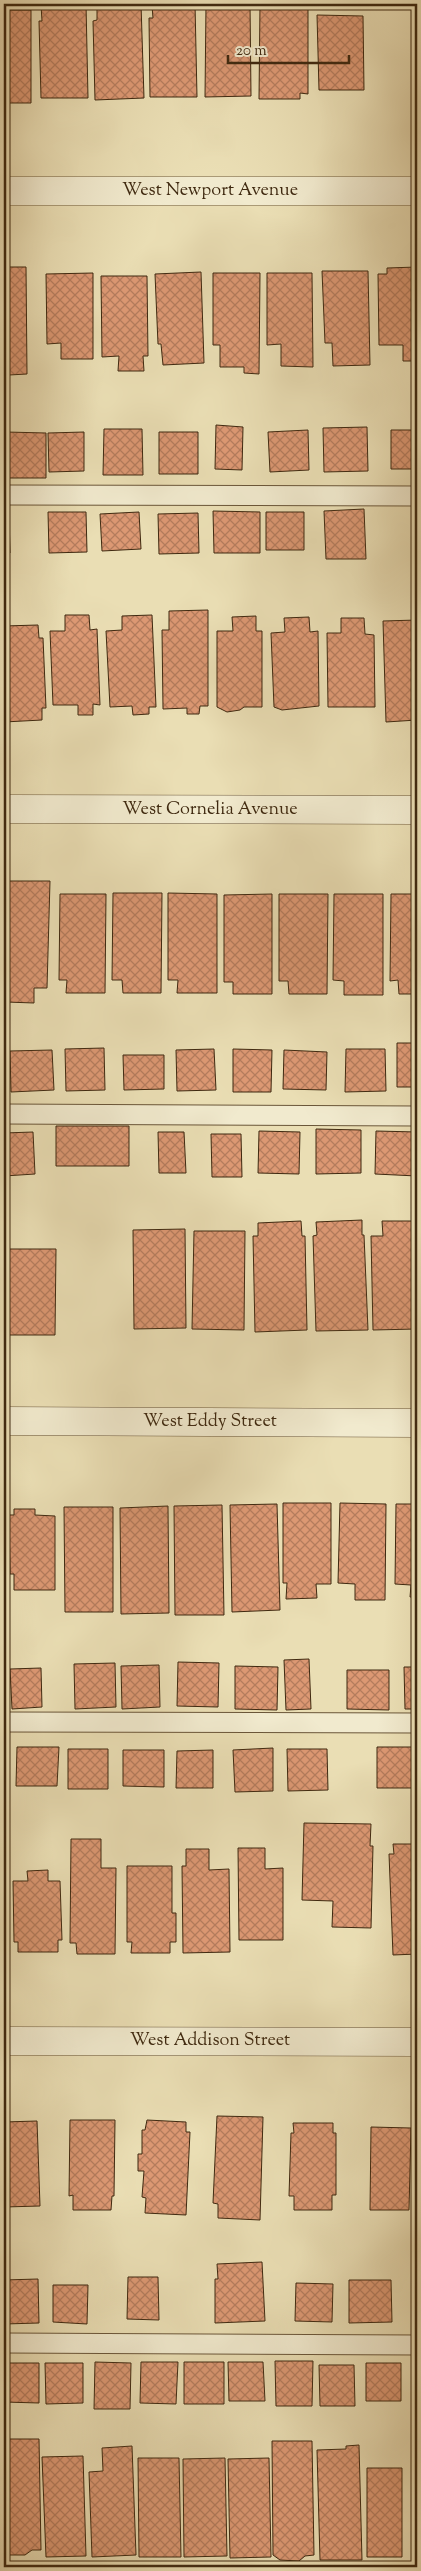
<svg xmlns="http://www.w3.org/2000/svg" width="421" height="2571" viewBox="0 0 421 2571" font-family="'Sorts Mill Goudy',serif">
  <style>
    .building { fill: url(#building-cross-hatch); stroke: #3f2910 }
    .lines { fill: none; stroke-linecap: round; stroke-linejoin: round }
    .service-casing { stroke: #6a5639; stroke-width: 21 }
    .minor-casing { stroke: #6a5639; stroke-width: 29 }
    .tertiary-casing { stroke: #6a5639; stroke-width: 29 }
    .service { stroke: #f1eace; stroke-width: 19 }
    .minor { stroke: #f1eace; stroke-width: 28 }
    .tertiary { stroke: #f1eace; stroke-width: 28 }
    .labels { text-anchor: middle; dominant-baseline: central; stroke-width: 4.5; stroke-linejoin: round; paint-order: stroke }
    .street-label { font-size: 18px; fill: #3f2910; stroke: #f1eace }
  </style>
  <defs>
    <pattern id="building-cross-hatch" width="8" height="8" patternUnits="userSpaceOnUse" patternTransform="scale(1.25)"><rect width="8" height="8" fill="#dc9873"/><path d="M0 0l8 8M0 8l8-8" fill="none" stroke="#b47c5d"/></pattern>
  </defs>
  <rect width="100%" height="100%" fill="#eadeb4"/>
  <filter id="stains"><feTurbulence type="fractalNoise" baseFrequency=".004" numOctaves="4"/><feColorMatrix values="0 0 0 0 .2 0 0 0 0 .09 0 0 0 0 .02 0 0 0 .5 -.17"/></filter>
  <radialGradient id="worn" r=".72"><stop offset=".6" stop-color="#630" stop-opacity="0"/><stop offset="1" stop-color="#630" stop-opacity=".3"/></radialGradient>
  <path class="building" d="M86 4 88 98H41L39 21H42L41 5Z
    M141 4 144 98 95 100 93 21 97 20V5Z
    M195 4 197 97H150L149 18H153L152 6Z
    M206 4H250L251 96 205 97Z
    M260 4H308V94L300 93V99H259Z
    M4 10H31V103H4Z
    M317 15 363 16 364 90H319Z
    M4 267H26L27 374 9 375V390H4Z
    M417 267V361H403V345H379L378 274H387V268Z
    M322 271H368L370 365 333 366 332 343H325Z
    M201 272 204 363 163 365 161 344H158L155 274Z
    M93 273V359H61V343L47 344 46 274Z
    M213 273H260L259 374 244 373V367H220V345H213Z
    M267 273H312L313 367 281 366V344L267 345Z
    M101 276H147L148 356H143L144 371H118L119 356 102 357Z
    M216 425 243 427 242 470 215 469Z
    M367 427 368 471 324 472 323 428Z
    M104 429H142L143 475H103Z
    M308 430 309 470 270 472 268 432Z
    M391 430H417V469H391Z
    M6 432 46 433V478H5Z
    M84 432V471L49 472 48 433Z
    M159 432H198V474H159Z
    M364 509 366 559H326L324 511Z
    M213 511 260 512V553H214Z
    M48 512H86L87 552 49 553Z
    M139 512 141 549 102 551 100 514Z
    M266 512H304V550H266Z
    M198 513 199 553 159 554 158 514Z
    M4 516H9L10 553H4Z
    M208 610V706H200L199 714H187V708L163 709 162 630H169V611Z
    M65 615H89L90 630 97 629 100 705 93 704V715H78V705H53L50 631H65Z
    M152 615 156 707H149V714L133 715 132 706 110 707 106 631 122 630V616Z
    M256 616V631H262V707H244L240 710 227 712 217 707V631H233L232 617Z
    M309 617 310 632 318 631 319 706 282 710 274 707 271 633 285 632 284 618Z
    M341 618H364L365 634 374 635 375 707H328L327 633H341Z
    M417 620V720L386 722 383 621Z
    M38 625 39 638H43L46 708H42V720L4 722V626Z
    M4 881H50L47 988H34V1003L6 1002 7 988 4 987Z
    M113 893H162L161 993H123L122 980H112Z
    M168 893 217 894V993H177L178 980H168Z
    M60 894H106L105 993H66L67 980H59Z
    M272 894V994H233V982H224V895Z
    M279 894H328L327 994H289L288 981H279Z
    M334 894H383V995H344V981L333 980Z
    M391 894H417V994H399L398 980 390 981Z
    M397 1043H417V1087H397Z
    M104 1048 105 1090 66 1091 65 1049Z
    M214 1049 216 1090 177 1091 176 1050Z
    M233 1049 272 1050 271 1092H233Z
    M346 1049H385L386 1091 345 1092Z
    M52 1050 54 1090 11 1092 10 1051Z
    M284 1050 327 1052 326 1090 283 1089Z
    M123 1055H164V1089L124 1090Z
    M56 1126H129V1166H56Z
    M316 1129 361 1130V1173L316 1174Z
    M259 1131 300 1132 299 1174 258 1173Z
    M376 1131 417 1132V1176L375 1174Z
    M33 1132 35 1174 4 1176V1133Z
    M158 1132H184L186 1173H159Z
    M211 1134H241L242 1177H212Z
    M362 1220V1235H364L368 1330 316 1331 313 1236 317 1235 316 1222Z
    M301 1221 302 1236H305L307 1330 255 1332 253 1236H258V1223Z
    M382 1221H417V1329L373 1330 371 1236H383Z
    M185 1229 186 1328 134 1329 133 1230Z
    M194 1231H245L244 1330 192 1329Z
    M7 1249H56L55 1335H7Z
    M283 1503H331V1584H316L317 1598 286 1599 287 1583H283Z
    M340 1503 386 1504 385 1600H355V1584L338 1583Z
    M277 1504 280 1610 232 1612 230 1505Z
    M396 1504H417V1597H410L411 1585 395 1584Z
    M222 1505 224 1615H175L174 1506Z
    M168 1506 169 1613 121 1614 120 1508Z
    M64 1507H113V1612H65Z
    M14 1509H35V1515L55 1516V1590H14V1574H10L9 1515H14Z
    M309 1659 311 1709 286 1710 284 1660Z
    M178 1662 219 1663 218 1707 177 1706Z
    M115 1663 116 1707 75 1709 74 1664Z
    M159 1665 160 1707 122 1709 121 1666Z
    M235 1666 278 1667 277 1710 235 1709Z
    M404 1667H417V1709H405Z
    M41 1668 42 1707 12 1709 10 1669Z
    M347 1670H389V1710L347 1709Z
    M17 1747H59L57 1786H16Z
    M377 1747H417V1788H377Z
    M273 1748V1791L235 1792 233 1750Z
    M68 1749H108V1789H68Z
    M287 1749H327L328 1790 288 1791Z
    M123 1750H164V1787L123 1786Z
    M213 1750V1788H176L177 1751Z
    M304 1823 371 1824 370 1846H373L371 1928 332 1927 333 1901 302 1900Z
    M71 1839H101V1868H116L115 1954H77L76 1943H70Z
    M393 1844H417V1954L393 1955 389 1854H394Z
    M238 1848H265V1869L283 1868V1940H239Z
    M186 1849H209V1870L229 1869 230 1952 183 1953 182 1866H186Z
    M127 1866H172V1913H176V1942H170V1953H131L132 1942H127Z
    M4 1870H7V1939H4Z
    M48 1870V1881H60L62 1940H58V1952H18V1942H14L13 1881H28L27 1871Z
    M217 2116 263 2117 260 2220 218 2218V2204L213 2203Z
    M70 2120H115L114 2196H112L111 2210H73V2195L69 2196Z
    M147 2120 186 2122V2132H190L186 2215 145 2213 146 2198 142 2197 144 2171H138V2154H142V2130H145Z
    M37 2121 40 2206 4 2207V2122Z
    M293 2123H333V2133H336V2195H332V2210H294V2196H289L291 2133H294Z
    M371 2127 411 2128 409 2210H370Z
    M262 2262 265 2321 215 2323V2279H218L217 2264Z
    M128 2277H158L159 2320 127 2319Z
    M38 2279 39 2323 4 2324V2280Z
    M349 2280H391L392 2322 349 2323Z
    M296 2283 333 2284 332 2322 295 2321Z
    M53 2285H88L87 2324 53 2322Z
    M275 2361H313L312 2406H276Z
    M95 2362 131 2363 130 2409H94Z
    M141 2362H178L176 2404 140 2403Z
    M184 2362H224V2404H184Z
    M228 2362H263L265 2401H229Z
    M4 2363H39V2403L4 2402Z
    M45 2363H83V2403L46 2404Z
    M366 2363H401V2401H366Z
    M319 2365H354L355 2406H320Z
    M4 2439H39L41 2550H32L25 2555H4Z
    M272 2441H312L314 2555 305 2556 299 2561 280 2560 273 2555Z
    M413 2441H417V2556L416 2555Z
    M359 2445 362 2560H320L317 2450 346 2449V2446Z
    M132 2446 136 2555 92 2557 89 2472 103 2471 102 2448Z
    M83 2456 86 2556 46 2557 42 2457Z
    M138 2458H179L181 2557H139Z
    M225 2458 227 2556 184 2557 183 2459Z
    M269 2458 271 2557 230 2558 228 2459Z
    M367 2468H402V2557H367Z"/>
  <g class="lines">
    <defs>
      <path id="service" d="M4 495 417 496
        M4 1114 417 1116
        M4 1722 417 1723
        M4 2343 417 2345"/>
      <path id="minor" d="M4 191H417
        M4 809 417 810
        M4 1421 417 1423"/>
      <path id="tertiary" d="M4 2041 417 2042"/>
    </defs>
    <use href="#service" class="service-casing"/>
    <use href="#minor" class="minor-casing"/>
    <use href="#tertiary" class="tertiary-casing"/>
    <use href="#service" class="service"/>
    <use href="#minor" class="minor"/>
    <use href="#tertiary" class="tertiary"/>
  </g>
  <g class="labels">
    <g class="street-label">
      <text x="210" y="191">West Newport Avenue</text>
      <text x="210" y="810">West Cornelia Avenue</text>
      <text x="210" y="1422">West Eddy Street</text>
      <text x="210" y="2041">West Addison Street</text>
    </g>
  </g>
  <rect width="421" height="2571" fill="none" stroke="#eadeb4" stroke-width="20"/>
  <rect x="5" y="5" width="411" height="2561" fill="none" stroke="#3f2910" stroke-width="2.5"/>
  <rect x="10" y="10" width="401" height="2551" fill="none" stroke="#3f2910"/>
  <path d="M228 55v8h121v-8" fill="none" stroke="#3f2910" stroke-width="2.5"/>
  <text x="236" y="55" font-size="15" fill="#3f2910" stroke="#f1eace" stroke-width="4" paint-order="stroke">20 m</text>
  <rect width="100%" height="100%" filter="url(#stains)"/>
  <rect width="100%" height="100%" fill="url(#worn)"/>
</svg>
